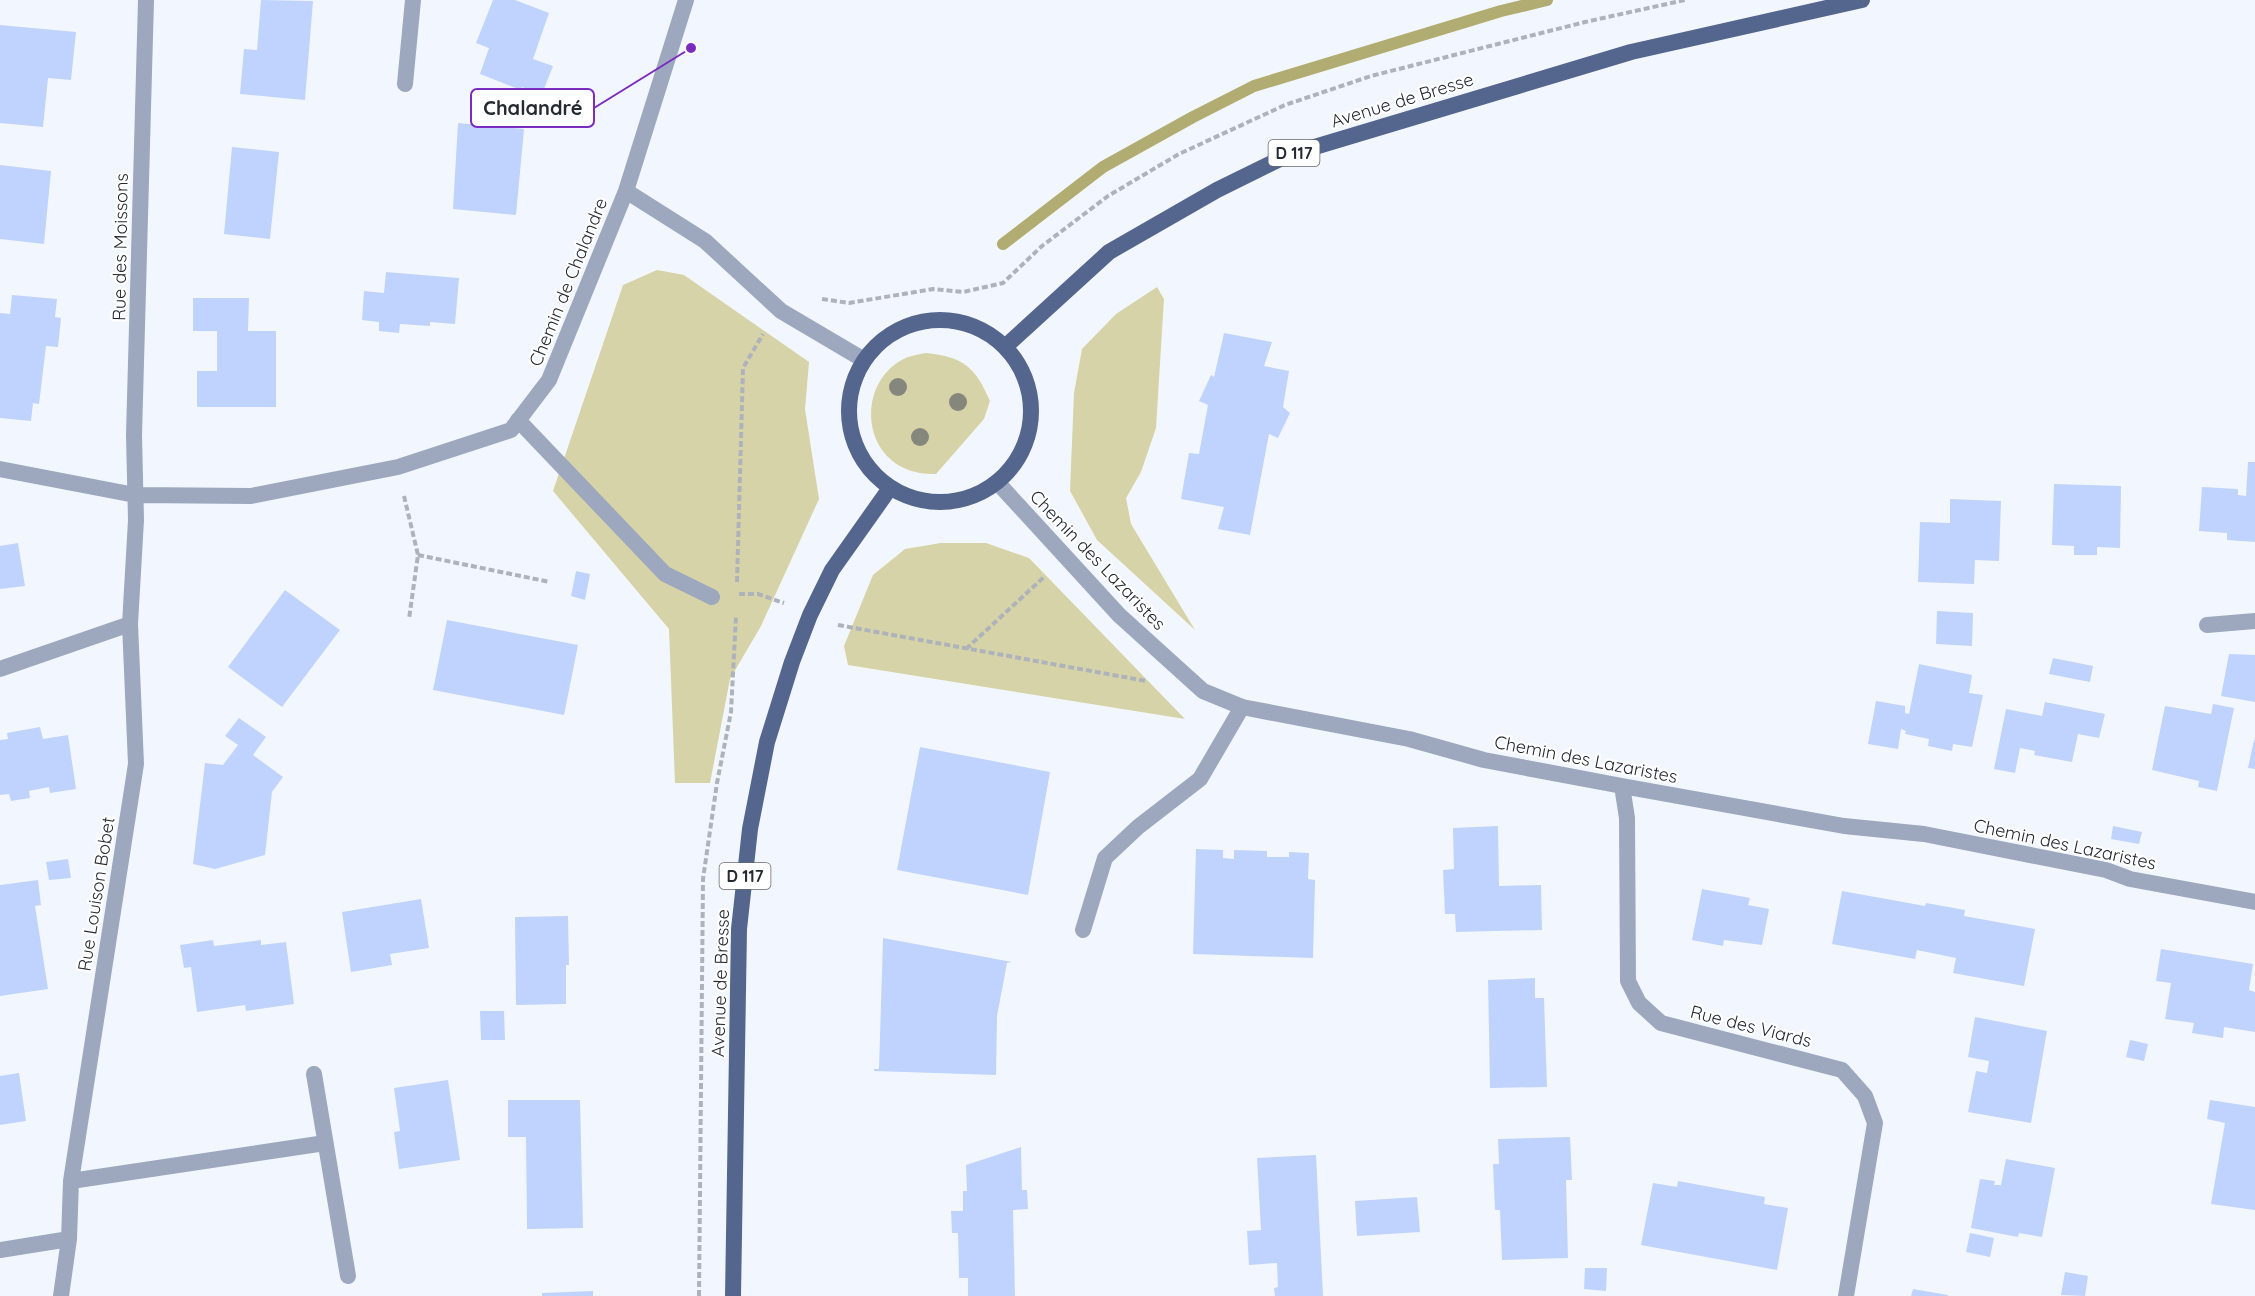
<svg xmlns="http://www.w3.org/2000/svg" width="2255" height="1296" viewBox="0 0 2255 1296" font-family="Quicksand,sans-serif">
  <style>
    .green { fill: #d6d3a8 }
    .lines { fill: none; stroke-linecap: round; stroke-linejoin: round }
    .stream { stroke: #b1ac71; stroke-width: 12 }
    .building { fill: #bfd3fe }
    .path { stroke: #aeb3bb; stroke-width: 4; stroke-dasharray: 6 3; stroke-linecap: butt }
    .service { stroke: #9da8bf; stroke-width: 16 }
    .minor { stroke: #9da8bf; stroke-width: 16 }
    .primary { stroke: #54668e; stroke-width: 16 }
    .tree { fill: #86877c }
    .labels { text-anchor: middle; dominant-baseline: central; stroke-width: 4.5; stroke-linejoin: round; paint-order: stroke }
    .shield { fill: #fff; stroke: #66696f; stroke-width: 1.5 }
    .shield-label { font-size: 16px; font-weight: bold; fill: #252931 }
    .street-label { font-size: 18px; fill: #252931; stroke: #fff }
    .leader { fill: none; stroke: #7b2cbf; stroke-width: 2 }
    .callout-dot { fill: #7b2cbf; stroke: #fff; stroke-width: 2 }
    .callout { fill: #fff; stroke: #7b2cbf; stroke-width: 2 }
    .callout-label { font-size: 20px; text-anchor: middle; font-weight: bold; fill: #252931 }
  </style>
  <rect width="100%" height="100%" fill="#f2f7ff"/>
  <path class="green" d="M657 270 684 275 809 362 805 409 819 499 761 626 730 679 710 783H675L669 629 553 491 623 285Z
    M1157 287 1164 299 1156 428 1141 472 1126 498 1131 524 1195 630 1097 540 1070 491 1074 393 1082 349 1116 314Z
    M926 353C964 357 975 367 990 401L984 419 936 474C925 474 914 473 904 468 858 447 861 376 908 357 914 355 920 354 926 353Z
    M941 543H986L1029 558 1185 719 848 665 844 646 873 575 905 549Z"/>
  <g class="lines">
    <path class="stream" d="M1003 244 1103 167 1193 117 1254 86 1501 11 1547 0"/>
  </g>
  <path class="building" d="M261 0 313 1 305 100 240 94 244 49 257 50Z
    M493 0H515L549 13 533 59 553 66 542 94 522 87 521 90 480 74 489 48 476 43Z
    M0 25 76 32 71 80 48 78 43 127 0 123Z
    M458 123 524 129 516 215 453 209Z
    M232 147 279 152 270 239 224 234Z
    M0 165 51 171 44 244 0 239Z
    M386 272 459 278 455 324 430 322V326L400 324 399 333 379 331V322L362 320 364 291 384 293Z
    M12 295 57 299 55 317 61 318 58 347 46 346 39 404 33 403 31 421 0 418V313L10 314Z
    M193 298H249L248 331H276V407H197V371H217V331H193Z
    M1224 333 1272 342 1264 366 1289 371 1283 407 1290 413 1278 438 1269 434 1250 535 1218 529 1224 507 1181 499 1189 453 1199 454 1208 405 1199 401 1211 375 1214 377Z
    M2248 462H2255V542L2227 540V533L2199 531 2202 487 2238 489V495L2246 496Z
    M2054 484 2121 486 2120 548 2097 547V555H2074V546L2052 545Z
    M1950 499 2001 501 1999 561 1975 560 1974 584 1918 582 1920 522 1950 523Z
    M18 543 25 586 0 589V546Z
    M576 571 590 574 585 600 571 596Z
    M285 590 340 630 282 707 228 667Z
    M1937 611 1973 613 1972 646 1936 644Z
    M447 620 578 645 564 715 433 690Z
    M2229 654 2255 655V702L2221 696Z
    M2053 658 2093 666 2090 682 2049 674Z
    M1919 664 1972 675 1969 693 1983 695 1972 747 1953 744 1952 751 1928 746 1929 739 1905 734 1906 731 1901 729 1898 749 1868 744 1876 701 1905 706V713L1909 714Z
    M2045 702 2105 714 2099 738 2078 734 2072 762 2034 755 2035 751 2020 748 2015 773 1994 769 2006 709 2042 716Z
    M2213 704 2234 708 2217 791 2198 787 2199 781 2152 770 2165 706 2211 714Z
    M239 718 266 737 253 755 283 777 272 792 265 855 215 869 193 864 205 763 223 765 238 745 225 736Z
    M40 727 43 739 68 735 76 789 50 793 49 787 29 791 30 798 11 801 9 794 0 795V740L8 739 7 733Z
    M2254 740H2255V769L2248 768Z
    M920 747 1050 772 1028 895 897 870Z
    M1498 826 1499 886 1541 885 1542 930 1456 932 1455 914H1445L1443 870 1454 869 1453 828Z
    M2113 826 2142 832 2139 844 2111 839Z
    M1196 849 1223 850V858L1234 859V850L1267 851V857H1289V852L1309 853 1308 879 1315 880 1313 958 1193 954Z
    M68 859 71 878 49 880 46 862Z
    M38 880 41 905 35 906 48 989 0 996V885Z
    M1702 889 1750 898 1748 905 1769 909 1762 945 1724 940 1723 946 1692 940Z
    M1842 891 1925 906 1926 903 1965 910 1964 916 2035 929 2024 986 1953 973 1956 958 1917 950 1915 959 1832 944Z
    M421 899 429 948 390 954 392 965 351 972 342 912Z
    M568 916 569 965H566V1004L516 1005 515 917Z
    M883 938 1012 962 1007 963 997 1016 996 1075 874 1071V1069H879Z
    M213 940 214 946 261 940V945L286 942 294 1004 246 1011 245 1005 197 1012 191 967 184 968 180 945Z
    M2161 949 2253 964 2249 990 2255 992V1032L2224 1027 2223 1038 2192 1033 2194 1023 2165 1019 2171 983 2156 981Z
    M1535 978V998H1544L1547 1087 1490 1088 1488 980Z
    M480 1011H504L505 1040H481Z
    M1975 1017 2047 1031 2031 1123 1968 1112 1976 1071 1987 1073 1989 1061 1968 1057Z
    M2130 1040 2148 1044 2144 1061 2126 1057Z
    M19 1073 26 1121 0 1125V1076Z
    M448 1080 460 1160 399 1169 394 1132 400 1131 394 1088Z
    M508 1100H580L583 1228 527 1229 526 1137H508Z
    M2210 1100 2255 1107V1210L2211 1204 2225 1123 2207 1119Z
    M1570 1137 1572 1180H1566L1568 1258 1502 1260 1500 1210H1495L1493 1164H1499L1498 1139Z
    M1021 1147 1022 1190H1027L1028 1209 1013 1210 1015 1296H968V1278H959L958 1233H952L951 1211H963V1191H967L966 1165Z
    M1316 1155 1323 1296H1275L1274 1288 1278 1287 1277 1263 1249 1265 1247 1231 1261 1230 1257 1158Z
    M2006 1159 2055 1168 2042 1237 2019 1233 2018 1237 1971 1228 1980 1179 1995 1181 1994 1185H2001Z
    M1678 1181 1765 1197 1764 1204 1788 1208 1777 1270 1641 1245 1653 1183 1677 1187Z
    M1417 1197 1420 1232 1357 1236 1355 1201Z
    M1970 1233 1994 1238 1990 1257 1966 1252Z
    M1585 1268H1607L1606 1291 1584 1289Z
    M2065 1272 2088 1276 2085 1296 2061 1295Z
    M1913 1289 1948 1295V1296H1911Z
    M593 1291V1296H542V1293Z"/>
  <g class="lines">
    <path class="path" d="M822 299 849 303 933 289 963 292 1003 283 1042 246 1108 196 1179 154 1285 105 1371 76 1585 22 1685 0
      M404 496 418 555 409 619
      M418 555 550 582
      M737 582 743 368 763 334
      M739 594H758L784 603
      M838 625 1146 681
      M966 649 1044 577
      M699 1296 703 879 717 783 731 712 736 616"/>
    <path class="service" d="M1083 930 1105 858 1138 827 1200 779 1242 707"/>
    <path class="minor" d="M405 84 413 0
      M626 191 705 241 781 311 864 360
      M518 420 665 574 712 597
      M0 469 135 495 251 496 398 467 511 430 549 380 626 191 686 0
      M997 482 1119 615 1203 691 1242 707 1409 739 1484 760 1622 786 1844 826 1924 834 2106 870 2130 879 2255 902
      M2207 625 2255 621
      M0 669 130 624
      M1622 786 1627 818 1628 981 1639 1003 1661 1023 1842 1070 1865 1096 1875 1123 1846 1296
      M314 1074 348 1276
      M71 1181 325 1143
      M0 1250 69 1239
      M61 1296 69 1239 71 1181 136 764 130 624 136 520 134 435 146 0"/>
    <path class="primary" d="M849 411a91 91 0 1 1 182 0a91 91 0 1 1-182 0Z
      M1005 347 1109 252 1217 190 1288 155 1631 52 1862 0
      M733 1296 739 929 750 829 767 742 792 662 810 615 832 570 890 488"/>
  </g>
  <g class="tree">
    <circle cx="898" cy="387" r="9"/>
    <circle cx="958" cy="402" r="9"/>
    <circle cx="920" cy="437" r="9"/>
  </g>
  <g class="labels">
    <g class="shield">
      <rect x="1268.5" y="140" width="51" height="26" rx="4.5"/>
      <rect x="719.5" y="863" width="51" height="26" rx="4.5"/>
    </g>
    <g class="shield-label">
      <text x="1294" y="153">D 117</text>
      <text x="745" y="876">D 117</text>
    </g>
    <g class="street-label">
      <text transform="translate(1402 100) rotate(-17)">Avenue de Bresse</text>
      <text transform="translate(120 247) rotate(-89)">Rue des Moissons</text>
      <text transform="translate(568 282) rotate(-68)">Chemin de Chalandre</text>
      <text transform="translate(1098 560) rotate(46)">Chemin des Lazaristes</text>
      <text transform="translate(1586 759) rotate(11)">Chemin des Lazaristes</text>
      <text transform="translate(2065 844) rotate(12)">Chemin des Lazaristes</text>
      <text transform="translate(96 894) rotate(-81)">Rue Louison Bobet</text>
      <text transform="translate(720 983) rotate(-88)">Avenue de Bresse</text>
      <text transform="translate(1751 1026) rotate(14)">Rue des Viards</text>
    </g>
  </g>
  <path class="leader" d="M691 48L594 108"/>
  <circle class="callout-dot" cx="691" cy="48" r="6"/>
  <rect class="callout" x="471" y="89" width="123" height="38" rx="6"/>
  <g class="callout-label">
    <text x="533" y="115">Chalandré</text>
  </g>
</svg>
